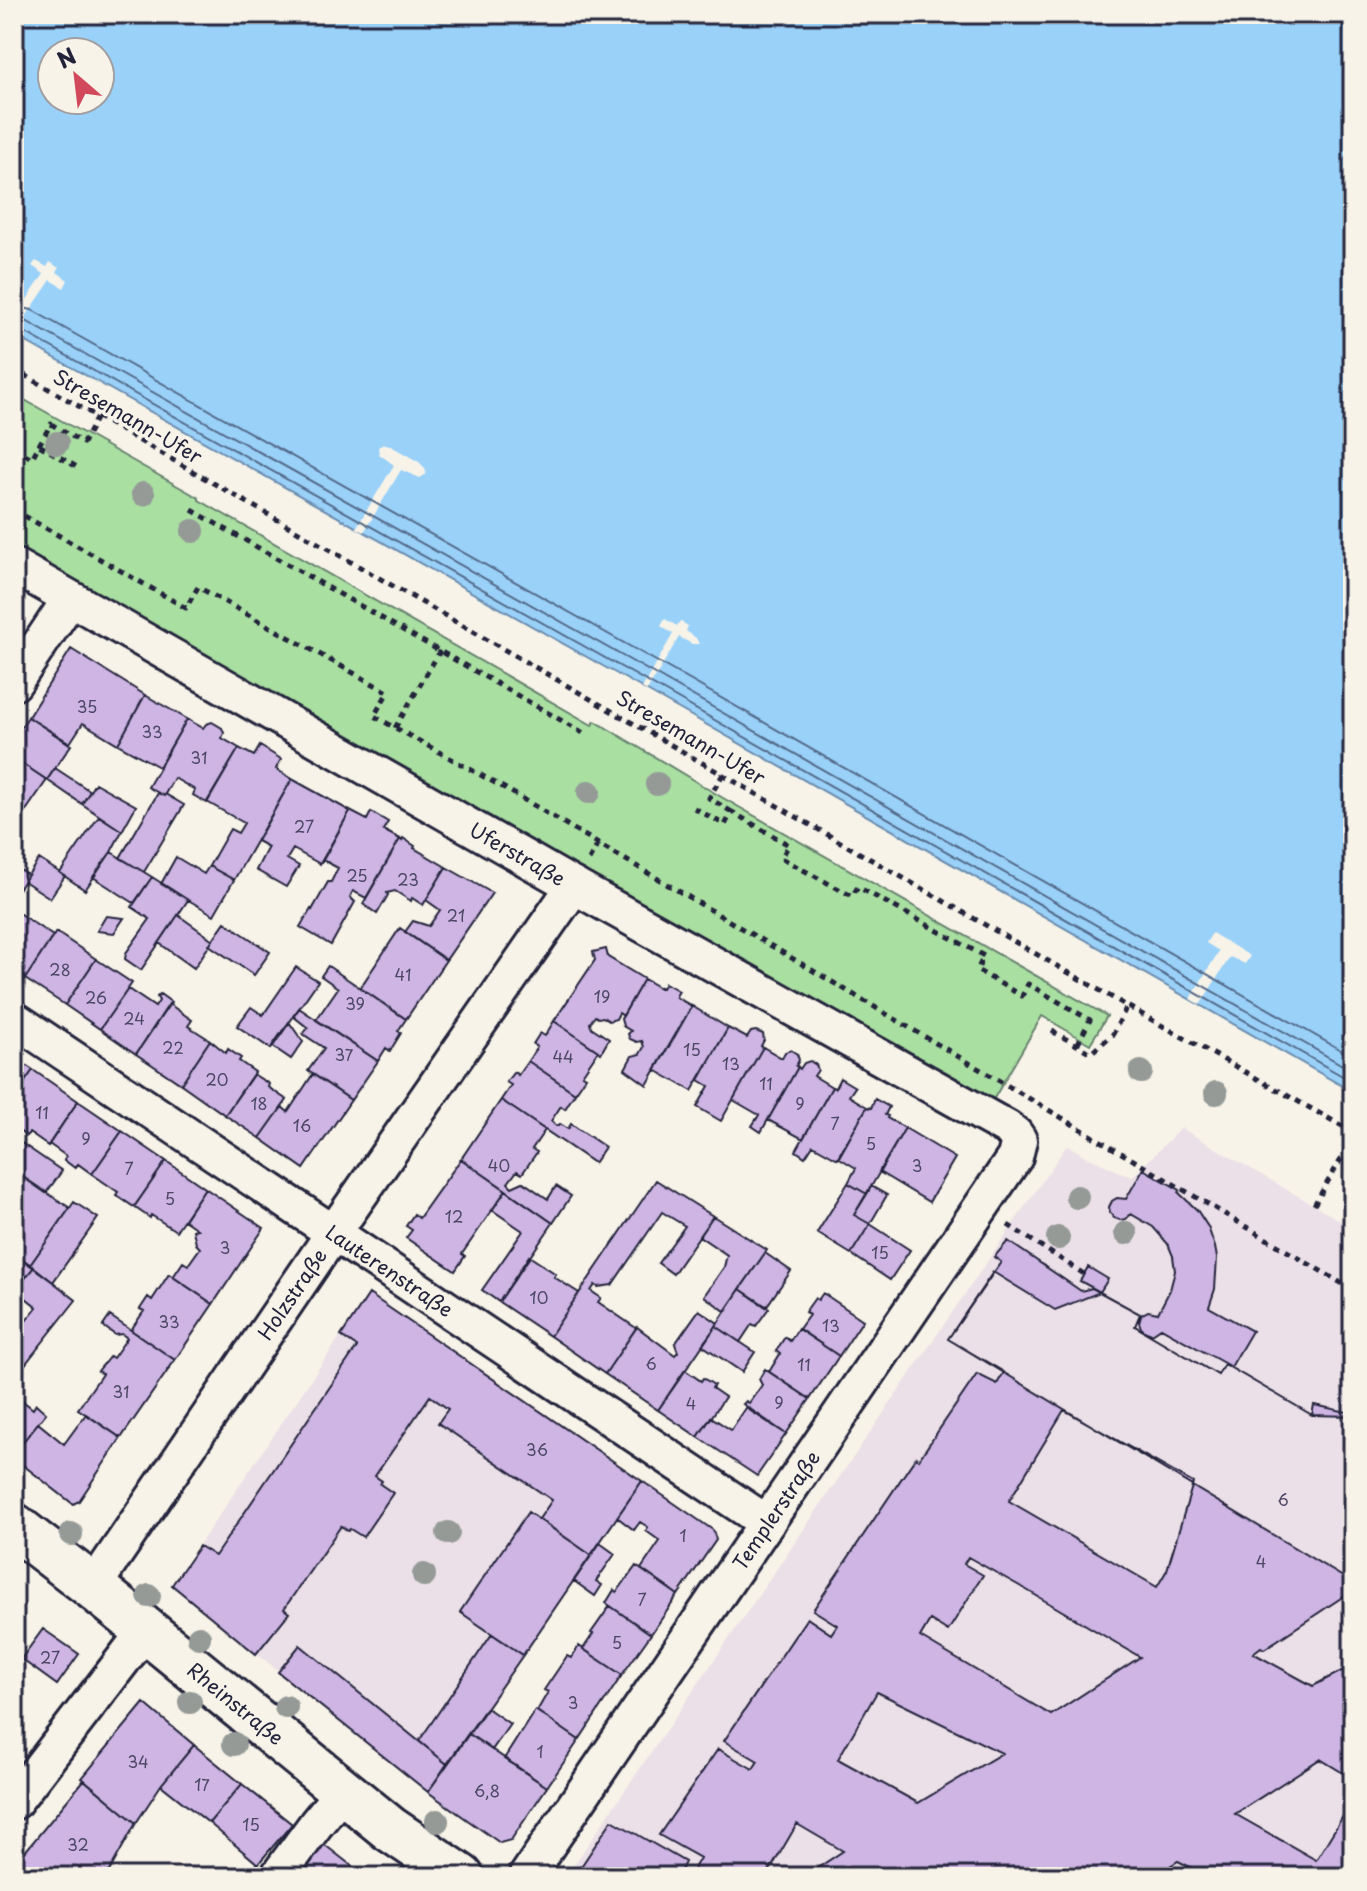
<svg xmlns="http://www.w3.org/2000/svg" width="1367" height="1891" viewBox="0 0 1367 1891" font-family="'Playpen Sans',sans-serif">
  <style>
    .built { fill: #ebe0e7 }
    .green { fill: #a9dfa1; stroke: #66806e; stroke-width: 2 }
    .water { fill: #9ad1f9; stroke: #6a8bad; stroke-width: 2; fill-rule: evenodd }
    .pier { fill: #f7f3e8 }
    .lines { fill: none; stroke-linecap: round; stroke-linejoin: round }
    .shore { stroke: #526887; stroke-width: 2 }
    .building { fill: #ceb5e4; stroke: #22223b; stroke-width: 2; fill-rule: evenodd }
    .street-casing { stroke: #22223b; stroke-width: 40 }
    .secondary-casing { stroke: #22223b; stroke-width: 50 }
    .path { stroke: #22223b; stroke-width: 5; stroke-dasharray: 6 6; stroke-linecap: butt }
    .street { stroke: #f7f3e8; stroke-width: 34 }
    .secondary { stroke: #f7f3e8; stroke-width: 44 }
    .tree { fill: #959a97 }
    .labels { text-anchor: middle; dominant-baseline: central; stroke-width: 7; stroke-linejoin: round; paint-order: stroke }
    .number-label { font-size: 16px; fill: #4d4765 }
    .street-label { font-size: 20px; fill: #22223b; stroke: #f7f3e8 }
  </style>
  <rect width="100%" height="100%" fill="#f7f3e8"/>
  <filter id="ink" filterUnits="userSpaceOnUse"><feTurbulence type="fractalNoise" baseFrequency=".0125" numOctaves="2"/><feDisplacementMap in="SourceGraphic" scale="16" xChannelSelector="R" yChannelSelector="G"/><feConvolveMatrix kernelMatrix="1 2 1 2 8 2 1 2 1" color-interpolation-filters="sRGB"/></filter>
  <g filter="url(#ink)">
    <path class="built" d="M1181 1128 1353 1228V1877H571L567 1875 1067 1145 1089 1158 1132 1177Z
      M369 1294 642 1481 428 1792 172 1585Z"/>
    <path class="green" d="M14 394 199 498V500L592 725 595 721 723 798 1107 1016 1090 1044 1042 1016 993 1100 620 893 14 546Z"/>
    <path class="water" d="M14 14H1353V1092L642 688 14 335ZM52 52H100V100H52Z"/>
    <path class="pier" d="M36 261 47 267 50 262 59 268 57 272 68 280 64 288 51 280 14 334V319L44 274 32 266Z
      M384 444 391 446 419 462 425 468 426 474 420 478 401 470 364 532 356 528 394 465 379 454 378 447Z
      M665 619 677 626 680 621 688 626 686 631 696 638 699 644H692L679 637 647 691 642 688 673 634 661 626Z
      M1212 933 1250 956 1245 964 1230 957 1200 1005 1190 999 1219 951 1206 943Z"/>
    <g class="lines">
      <path class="shore" d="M14 306 32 310 656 661 1353 1057
        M14 318 26 321 651 672 1353 1071
        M14 328 21 330 646 681 1353 1082"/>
    </g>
    <path class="building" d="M71 649 145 695 118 744 83 723 70 743 28 717Z
      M145 695 187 719 159 767 118 744Z
      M28 717 71 745 47 780 14 758V737Z
      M187 719 203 728 206 724 212 722 222 728 224 733 222 738 239 748 207 803 193 795 195 790 174 778 164 796 148 787Z
      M260 746 281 759 276 769 292 779 234 880 209 866 230 829 238 833 244 823 207 802 239 748 254 756Z
      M14 758 47 780 14 828Z
      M55 768 90 791 82 804 47 780Z
      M292 779 350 811 320 864 293 849 287 859 299 866 286 887 256 870 268 847 257 841Z
      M95 783 136 806 122 831 82 804Z
      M158 793 164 796 165 794 184 805 144 872 120 858Z
      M350 811 367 820 371 812 388 822 383 830 400 839 366 898 353 891 350 897 355 902 331 945 300 927 311 909 312 910 328 882H331L338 868 323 860Z
      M99 816 122 831 111 852 85 890 60 873Z
      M403 838 415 846 414 848 446 867 423 905 412 898 411 901 395 891 387 893 388 895 377 914 363 904 400 839 402 841Z
      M111 852 152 877 134 903 93 877Z
      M176 857 204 874 209 866 234 880 214 915 161 884Z
      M39 859 65 876 50 898 24 881Z
      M14 866 28 875 16 892 14 891Z
      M446 867 492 893 446 960 405 932 413 921 429 926 440 910 426 900Z
      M152 877 188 900 141 970 125 959 126 953 150 919 132 907Z
      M14 910 53 936 25 979 14 972Z
      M178 915 213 940 194 968 159 943Z
      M106 916 124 918 114 933 97 931Z
      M225 922 270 952 254 975 209 945Z
      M400 928 446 960 406 1019 360 988Z
      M56 932 96 959 65 1005 25 979Z
      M606 949 608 957 644 979 623 1016 619 1013 616 1019 609 1021 603 1017 598 1018 595 1016 590 1023 591 1027 609 1039 601 1053 554 1021 595 960 593 952Z
      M96 959 132 983 100 1029 65 1005Z
      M328 966 406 1019 398 1031 401 1033 390 1051 386 1048 378 1061 316 1020 338 988 321 976Z
      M296 967 318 981 271 1049 237 1026 251 1007 263 1015Z
      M644 979 660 988V987L662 988 665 983 679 991 676 996 677 998 692 1006 647 1085 625 1069 632 1056 640 1054 644 1047 642 1041 637 1042 630 1039 628 1034 631 1031 623 1026 621 1019Z
      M128 989 155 1007 159 1001 157 997 160 994 171 1002 136 1054 100 1029Z
      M169 1004 192 1020 188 1026 210 1040 181 1084 136 1054Z
      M692 1006 728 1028 692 1091 655 1070Z
      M299 1008 378 1061 351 1100 308 1071 324 1048 303 1034 308 1028 293 1016Z
      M554 1021 598 1051 582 1075 586 1077 575 1093 528 1061 537 1047 533 1044 540 1033 545 1036Z
      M289 1022 303 1042 291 1059 272 1046Z
      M728 1028 747 1038 751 1032 756 1031 763 1034 764 1040 761 1046 763 1047 721 1121 697 1107 709 1086 699 1080Z
      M210 1040 226 1053 228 1049 241 1058 239 1061 255 1072 225 1115 181 1084Z
      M763 1047 782 1058 785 1052 791 1050 797 1054 799 1060 796 1066 798 1067 761 1132 752 1126 759 1115 733 1100Z
      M14 1057 33 1070 14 1097Z
      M528 1061 575 1093 565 1109 561 1106 551 1121 557 1126 560 1124 568 1129 571 1124 605 1147 594 1163 501 1100 511 1085 506 1082 514 1072 518 1075Z
      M810 1061 816 1065 818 1070 814 1076 832 1087 803 1139 768 1120 798 1067 800 1069 804 1063Z
      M33 1070 78 1101 48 1146 29 1133 26 1136 15 1128 17 1125 14 1123V1097Z
      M253 1074 269 1084 268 1087 287 1100 260 1138 225 1115Z
      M313 1074 351 1100 304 1169 260 1138 282 1107 288 1112Z
      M840 1078 855 1087 849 1096 867 1107 838 1159 813 1145 805 1157 796 1151 832 1087 835 1088Z
      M875 1099 889 1107 885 1115 888 1116 887 1118 905 1128 867 1194 848 1183 856 1168 838 1157 867 1107 871 1108Z
      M501 1100 545 1130 532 1149 537 1152 522 1174 517 1171 508 1183 512 1187 523 1182 548 1199 556 1186 571 1196 553 1223 461 1159Z
      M78 1101 122 1131 92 1174 78 1164 75 1168 64 1160 66 1156 49 1144Z
      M905 1128 955 1158 929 1202 879 1172Z
      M122 1131 166 1161 134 1207 116 1195 118 1192 92 1174Z
      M20 1142 62 1171 46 1193 14 1171V1150Z
      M461 1159 506 1190 462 1254 465 1256 455 1271 406 1238 412 1230 406 1226 414 1214 419 1218Z
      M166 1161 205 1188 176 1231 151 1215 150 1218 134 1207Z
      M1143 1169 1180 1190 1179 1193 1197 1210 1208 1227 1215 1247 1217 1258 1215 1289 1209 1307 1252 1331 1231 1367 1161 1328 1152 1334 1146 1332 1141 1328 1139 1322 1141 1315 1148 1311 1158 1313 1170 1290 1175 1271 1173 1256 1168 1244 1153 1227 1131 1214 1126 1219 1120 1220 1114 1218 1110 1213 1109 1207 1112 1201 1117 1198 1126 1199Z
      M14 1171 70 1208 30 1265 14 1253V1211L22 1199 14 1193Z
      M656 1180 713 1216 673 1274 658 1263 685 1226 662 1212 612 1285 598 1287 595 1285 591 1291 601 1298 598 1302 636 1328 605 1374 550 1336Z
      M848 1183 867 1194 854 1215 870 1224 851 1254 817 1233Z
      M871 1186 887 1195 870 1224 854 1215Z
      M205 1188 264 1228 213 1304 173 1277 183 1262 188 1265 200 1248 196 1244 193 1230 197 1229 184 1220Z
      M506 1190 553 1223 499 1302 482 1290 523 1231 492 1210Z
      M74 1202 98 1218 53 1282 30 1265Z
      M713 1216 767 1250 725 1311 704 1296 724 1267 727 1255 699 1236Z
      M870 1224 910 1250 890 1280 851 1254Z
      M1008 1241 1081 1291 1092 1288 1140 1314 1135 1326 1218 1375 1224 1364 1312 1415 1314 1405 1352 1413 1353 1590 1264 1649 1261 1647 1253 1653 1313 1686 1353 1665V1779L1320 1759 1235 1814 1316 1860 1353 1800V1877H1210L1178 1861 1153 1877H804L843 1851 797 1824 766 1877H689L700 1858 659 1835 718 1749 753 1769 758 1761 724 1741 807 1618 831 1634 837 1625 813 1610 916 1457 919 1459 977 1374 997 1384 1004 1372 948 1339 1001 1262 994 1257ZM1064 1410 1193 1483 1167 1570 1157 1587 1009 1501ZM968 1557 1025 1589 1140 1657 1051 1715 920 1637 930 1620 948 1631 983 1575 964 1564ZM877 1692 1002 1753 918 1803 838 1759Z
      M14 1253 34 1267 14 1291Z
      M765 1253 791 1271 766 1307 740 1289Z
      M529 1256 556 1274 554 1277 579 1293 550 1336 499 1302Z
      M34 1267 76 1300 19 1372 14 1368V1336L37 1307 16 1290Z
      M1088 1267 1108 1279 1100 1292 1080 1281Z
      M993 1272 1055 1310 1100 1292 1140 1314 1135 1326 1218 1375 1224 1364 1312 1415 1353 1416V1583L948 1339Z
      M169 1274 213 1304 175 1360 131 1330 144 1311 140 1309 148 1297 152 1300Z
      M740 1289 769 1308 756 1326 752 1324 740 1342 716 1326Z
      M823 1293 863 1320 839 1356 799 1329 809 1315 805 1312 815 1298 818 1300Z
      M369 1294 642 1481 591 1555 539 1519 552 1500 438 1423 448 1409 430 1396 375 1476 382 1481 380 1484 393 1493 363 1537 350 1529 348 1531 341 1526 284 1609 289 1613 256 1654 172 1585 199 1546 215 1556 357 1347 341 1336Z
      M699 1310 718 1323 658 1410 605 1374 637 1327 675 1355 678 1352 675 1344Z
      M110 1316 175 1360 121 1438 78 1409 102 1374 98 1371 110 1356 113 1358 127 1338 122 1334 115 1335 103 1326Z
      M716 1326 755 1352 742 1372 702 1345Z
      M798 1329 839 1356 810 1399 769 1372 780 1354 776 1351 785 1337 790 1341Z
      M765 1369 810 1399 786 1434 743 1404 746 1401 749 1403 762 1385 759 1379Z
      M685 1370 701 1381 703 1378 714 1385 712 1388 725 1397 698 1437 658 1410Z
      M14 1394 33 1409 36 1404 46 1413 14 1453Z
      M746 1408 786 1434 757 1476 698 1437 711 1417 731 1430Z
      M86 1414 121 1438 79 1501 73 1504 14 1458V1453L38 1423 64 1444Z
      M642 1481 713 1530 716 1540 678 1595 641 1569 660 1541 646 1531 648 1527 640 1522 634 1530 617 1517Z
      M528 1512 591 1555 523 1655 460 1612Z
      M600 1543 615 1554 596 1581 602 1585 595 1596 574 1581Z
      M636 1566 678 1595 651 1634 606 1603 614 1590 617 1592Z
      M610 1606 651 1634 622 1675 583 1649 593 1634 591 1633Z
      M43 1629 79 1654 57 1685 21 1659Z
      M492 1634 523 1655 447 1764 419 1741Z
      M300 1645 447 1764 428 1792 278 1672Z
      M579 1646 622 1675 579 1740 537 1711 548 1692 544 1690 567 1656 571 1658Z
      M144 1703 194 1745 161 1785 136 1823 82 1778Z
      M487 1708 510 1724 492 1750 469 1734Z
      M535 1710 579 1740 547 1787 504 1759Z
      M469 1734 547 1787 511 1840 500 1843 428 1792Z
      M194 1745 242 1784 209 1823 161 1785Z
      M84 1780 136 1823 106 1877H81L74 1872 69 1877H14V1865Z
      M242 1784 292 1824 258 1864 209 1823Z
      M612 1820 685 1862 680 1873 685 1877H574Z
      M319 1842 325 1845 366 1877H283Z"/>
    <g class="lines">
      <defs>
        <g id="street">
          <path id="s1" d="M14 566 574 886 1007 1128 1015 1134 1019 1140 1015 1157 526 1877"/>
          <path d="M14 683 70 599"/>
          <path id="s2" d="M14 1019 767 1523"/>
          <path id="s3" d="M93 1587 334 1232 574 886"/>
          <path d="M14 1802 146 1630"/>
          <path d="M277 1877 316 1824 343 1791"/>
        </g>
        <g id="secondary">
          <path id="s4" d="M14 1526 93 1587 390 1829 461 1877"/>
        </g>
      </defs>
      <use href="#street" class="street-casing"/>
      <use href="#secondary" class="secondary-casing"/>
      <path class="path" d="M14 369 1127 1006 1353 1132
        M14 403 17 405 14 410
        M39 445 51 424 83 443 97 417
        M14 448 32 458 39 445 77 467
        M14 510 186 608 198 587 388 692 374 716 506 789 1353 1290
        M192 510 587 735
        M395 728 440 651
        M723 774 709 798 732 812
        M694 808 725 825 732 812 789 845 781 858 852 896 858 887 984 956 977 970 1022 996 1028 984 1090 1020 1077 1045
        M589 860 598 844
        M1052 1031 1091 1053 1113 1034 1127 1006
        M1314 1205 1353 1139
        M1008 1225 1084 1274"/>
      <use href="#street" class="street"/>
      <use href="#secondary" class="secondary"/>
    </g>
    <g class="tree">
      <circle cx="57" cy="443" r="12"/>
      <circle cx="143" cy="494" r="12"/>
      <circle cx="193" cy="531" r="12"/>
      <circle cx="657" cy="784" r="12"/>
      <circle cx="589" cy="792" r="12"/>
      <circle cx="1141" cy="1072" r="12"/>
      <circle cx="1216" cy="1093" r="12"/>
      <circle cx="1077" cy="1197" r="12"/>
      <circle cx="1126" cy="1233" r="12"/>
      <circle cx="1058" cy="1238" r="12"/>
      <circle cx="448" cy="1533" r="12"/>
      <circle cx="71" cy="1534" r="12"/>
      <circle cx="424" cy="1575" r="12"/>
      <circle cx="149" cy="1596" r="12"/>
      <circle cx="199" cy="1637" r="12"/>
      <circle cx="190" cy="1702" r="12"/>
      <circle cx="286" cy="1707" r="12"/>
      <circle cx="234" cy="1744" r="12"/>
      <circle cx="437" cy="1821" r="12"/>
    </g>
  </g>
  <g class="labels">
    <g class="number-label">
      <text x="87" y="706">35</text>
      <text x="152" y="731">33</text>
      <text x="199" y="757">31</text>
      <text x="304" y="826">27</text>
      <text x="357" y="875">25</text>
      <text x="408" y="879">23</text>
      <text x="456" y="915">21</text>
      <text x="60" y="969">28</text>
      <text x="403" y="974">41</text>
      <text x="602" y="996">19</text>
      <text x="96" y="997">26</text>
      <text x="355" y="1003">39</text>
      <text x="134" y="1018">24</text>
      <text x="173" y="1047">22</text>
      <text x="692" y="1049">15</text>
      <text x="344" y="1054">37</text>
      <text x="563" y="1056">44</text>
      <text x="731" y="1063">13</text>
      <text x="217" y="1079">20</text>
      <text x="766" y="1083">11</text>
      <text x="259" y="1103">18</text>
      <text x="800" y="1103">9</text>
      <text x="42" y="1112">11</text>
      <text x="835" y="1123">7</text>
      <text x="302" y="1125">16</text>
      <text x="86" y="1138">9</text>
      <text x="871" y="1143">5</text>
      <text x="499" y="1165">40</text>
      <text x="917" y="1165">3</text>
      <text x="129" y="1168">7</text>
      <text x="170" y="1198">5</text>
      <text x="454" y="1216">12</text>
      <text x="225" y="1247">3</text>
      <text x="880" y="1252">15</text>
      <text x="539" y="1297">10</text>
      <text x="169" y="1321">33</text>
      <text x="831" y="1325">13</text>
      <text x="651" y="1363">6</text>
      <text x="804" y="1364">11</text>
      <text x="121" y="1391">31</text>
      <text x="779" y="1402">9</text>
      <text x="691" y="1403">4</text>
      <text x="537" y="1449">36</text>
      <text x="1283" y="1499">6</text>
      <text x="683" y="1535">1</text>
      <text x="1261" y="1561">4</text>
      <text x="642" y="1599">7</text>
      <text x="617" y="1642">5</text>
      <text x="50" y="1657">27</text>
      <text x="573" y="1702">3</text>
      <text x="540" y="1751">1</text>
      <text x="138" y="1761">34</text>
      <text x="202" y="1784">17</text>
      <text x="487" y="1790">6,8</text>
      <text x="251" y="1824">15</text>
      <text x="78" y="1844">32</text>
    </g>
    <g class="street-label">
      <text transform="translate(128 416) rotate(30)">Stresemann-Ufer</text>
      <text transform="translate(691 737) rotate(30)">Stresemann-Ufer</text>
      <text stroke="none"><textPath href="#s1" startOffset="580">Uferstraße</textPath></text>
      <text stroke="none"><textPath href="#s2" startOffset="452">Lauterenstraße</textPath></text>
      <text stroke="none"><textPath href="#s3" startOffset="354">Holzstraße</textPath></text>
      <text transform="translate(776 1510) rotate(-56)">Templerstraße</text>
      <text stroke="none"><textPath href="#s4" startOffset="284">Rheinstraße</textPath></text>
    </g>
  </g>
  <rect width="1367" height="1891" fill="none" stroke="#f7f3e8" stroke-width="48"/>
  <rect x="24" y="24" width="1319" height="1843" fill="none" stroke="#22223b" stroke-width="3" filter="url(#ink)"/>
  <g transform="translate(76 76) rotate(332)"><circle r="38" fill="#f7f3e8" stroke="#a29fa3" stroke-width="2"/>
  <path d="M0-6L14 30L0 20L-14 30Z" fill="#d1495b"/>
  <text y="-12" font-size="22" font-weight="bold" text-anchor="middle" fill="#22223b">N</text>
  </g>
</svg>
